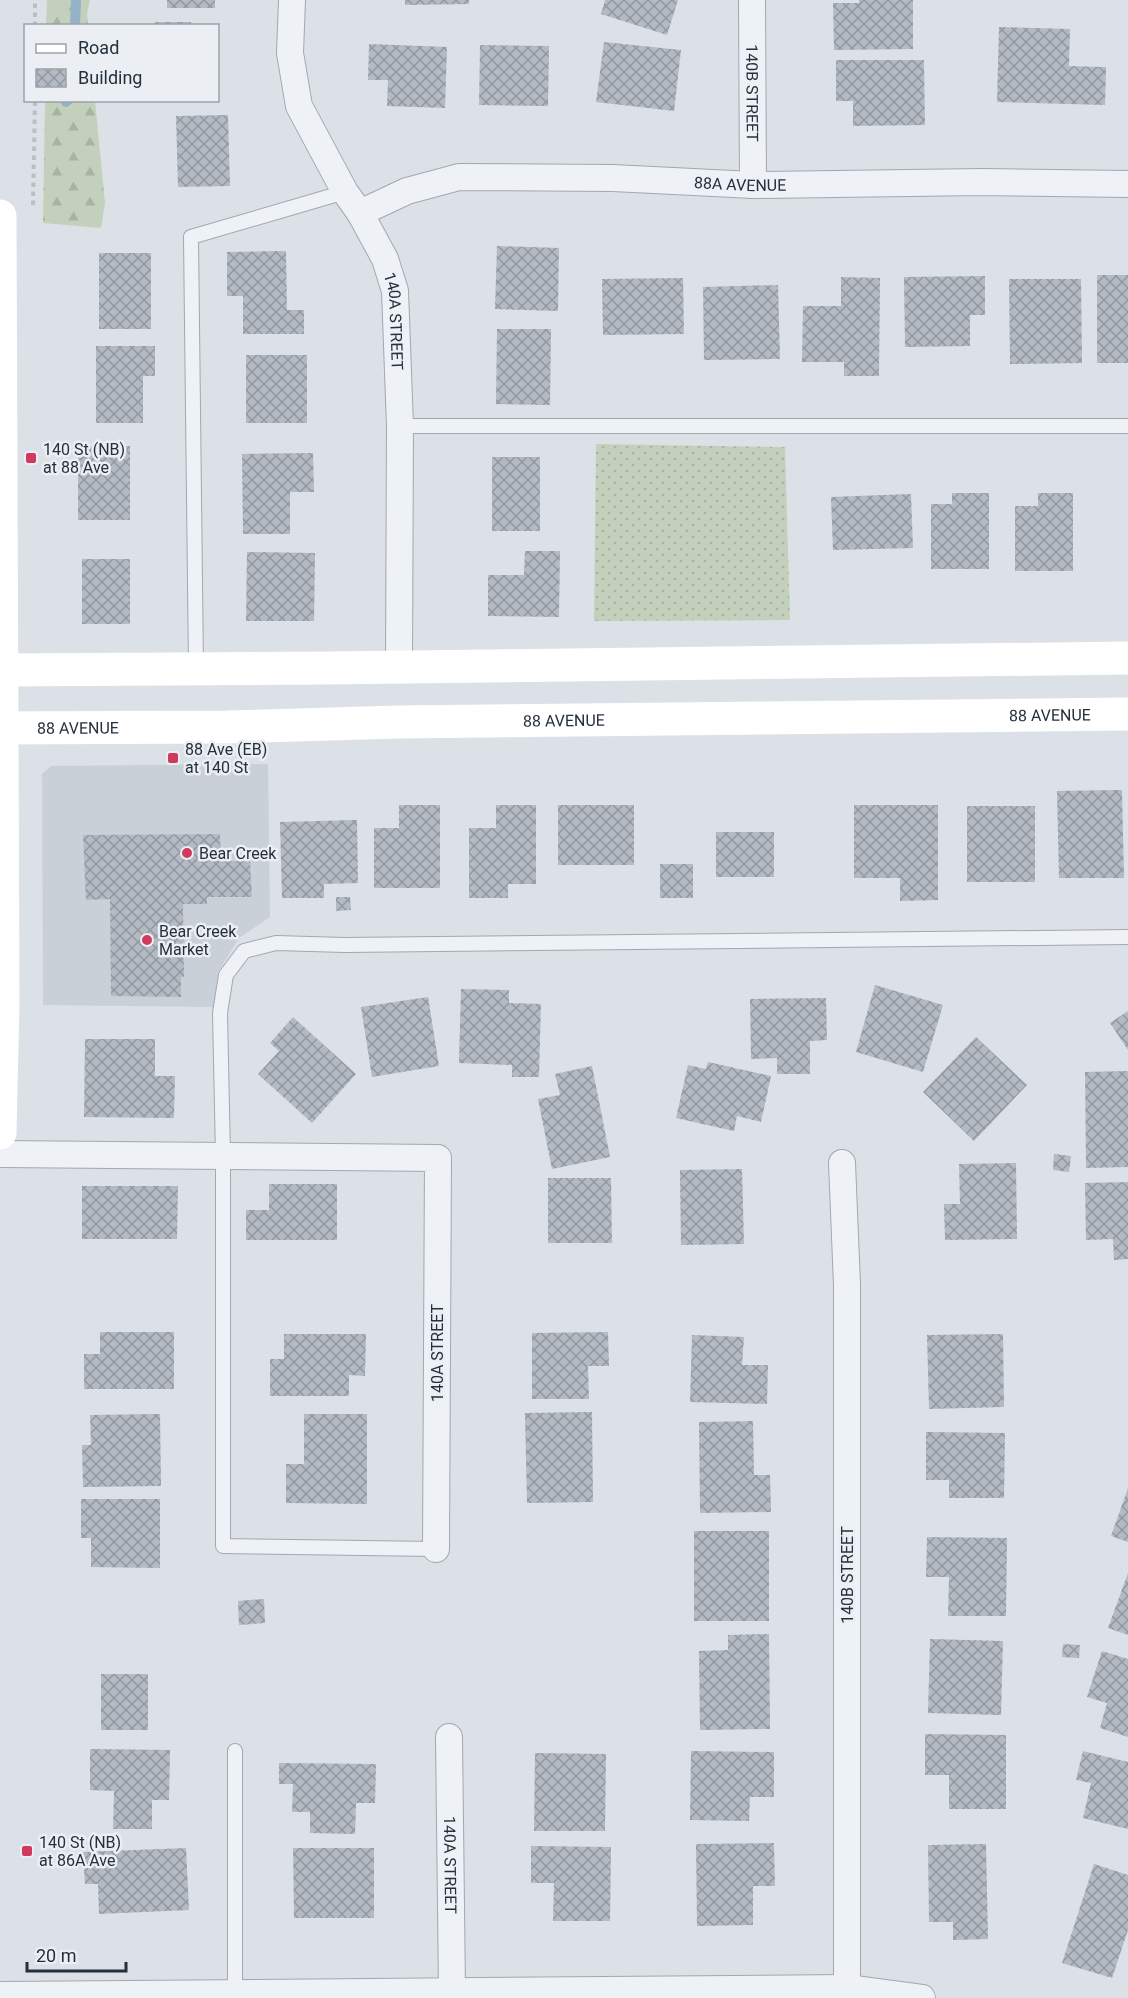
<svg xmlns="http://www.w3.org/2000/svg" width="1128" height="1998" viewBox="0 0 1128 1998" font-family="Roboto,sans-serif">
  <style>
    .built { fill: #c9d0d8 }
    .grass { fill: url(#grass-dots) }
    .forest { fill: url(#forest-firs) }
    .lines { fill: none; stroke-linecap: round; stroke-linejoin: round }
    .stream { stroke: #95b2c8; stroke-width: 10 }
    .building { fill: url(#building-cross-hatch) }
    .lane-casing { stroke: #a1a8b0; stroke-width: 16 }
    .street-casing { stroke: #a1a8b0; stroke-width: 28 }
    .path { stroke: #babfc5; stroke-width: 4; stroke-dasharray: 4.5 4.5; stroke-linecap: butt }
    .lane { stroke: #eef1f5; stroke-width: 14 }
    .street { stroke: #eef1f5; stroke-width: 26 }
    .secondary { stroke: #fff; stroke-width: 33 }
    .poi-dot { fill: #d13a5e; stroke: #ebeff4; stroke-width: 2 }
    .labels { text-anchor: middle; dominant-baseline: central; stroke-width: 5; stroke-linejoin: round; paint-order: stroke }
    .street-label { font-size: 16px; fill: #25303d; stroke: #ebeff4 }
    .poi-label { font-size: 16px; fill: #25303d; stroke: #ebeff4; text-anchor: start }
  </style>
  <defs>
    <pattern id="grass-dots" width="8" height="8" patternUnits="userSpaceOnUse" patternTransform="scale(1.5)"><rect width="8" height="8" fill="#c3d1bc"/><path d="M2 2h.1M6 6h.1" fill="none" stroke="#a7b4a2" stroke-width="1.8" stroke-linecap="round"/></pattern>
    <pattern id="forest-firs" width="22" height="20" patternUnits="userSpaceOnUse" patternTransform="scale(1.5)"><rect width="22" height="20" fill="#c3d1bc"/><path d="M5 1l3.5 6h-7zM16 11l3.5 6h-7z" fill="#a7b4a2"/></pattern>
    <pattern id="building-cross-hatch" width="8" height="8" patternUnits="userSpaceOnUse" patternTransform="scale(1.5)"><rect width="8" height="8" fill="#b3bac3"/><path d="M0 0l8 8M0 8l8-8" fill="none" stroke="#9198a0"/></pattern>
  </defs>
  <rect width="100%" height="100%" fill="#dbe1e6"/>
  <path class="built" d="M268 764 270 917 239 938 218 972 214 1007 43 1005 42 774 51 766Z"/>
  <path class="grass" d="M596 444 785 447 790 620 594 621Z"/>
  <path class="forest" d="M47 0H90L87 13 88 25H46Z
    M45 101H95L105 203 101 228 43 223Z"/>
  <g class="lines">
    <path class="stream" d="M75 26 76 0
      M66 102 68 100"/>
  </g>
  <path class="building" d="M167 0H215V8H167Z
    M405 0H469V4L405 5Z
    M605 0H678L667 35 601 14Z
    M859 0H913V49L834 50 833 3H859Z
    M155 22H191V26H155Z
    M999 27 1070 29 1069 66 1106 67 1105 105 997 102Z
    M604 42 681 50 674 111 596 102Z
    M369 44 447 47 445 108 387 106 388 80H368Z
    M480 45 549 46 548 106 479 105Z
    M836 60H924L925 125 853 126V101H836Z
    M228 115 230 186 178 187 176 116Z
    M497 246 559 248 558 311 495 309Z
    M286 251 287 310H304V334H243V296H227V252Z
    M99 253H151V329H99Z
    M1097 275H1128V363H1097Z
    M985 276V315H970V346L905 347 904 277Z
    M841 277 880 278 879 376H844V362H802L803 306H841Z
    M683 278 684 334 603 335 602 279Z
    M1009 279H1081L1082 363 1010 364Z
    M778 285 780 359 704 360 703 287Z
    M497 329H551L550 405 496 404Z
    M96 346H155V376H143V423H96Z
    M246 355H307V423H246Z
    M78 446H130V520H78Z
    M313 453 314 492H290V534H243L242 454Z
    M492 457H540V531H492Z
    M952 493H989V569H931V504H952Z
    M1038 493H1073V571H1015V506H1038Z
    M911 494 913 548 833 550 831 497Z
    M525 551H560L559 617 488 616V575H524Z
    M247 552 315 553 314 621H246Z
    M82 559H130V624H82Z
    M1122 790 1124 878H1059L1057 791Z
    M399 805H440V888H374V828H399Z
    M496 805H536V884H508V898H469V828H496Z
    M558 805H634V865H558Z
    M854 805H938V900L900 901V878H854Z
    M967 806H1035V882H967Z
    M357 820 358 883 324 884V898H282L280 822Z
    M716 832H774V877H716Z
    M220 834 221 861H250L252 897H207V904H183L184 977H181V997L111 996 110 899 86 900 83 835Z
    M660 864H693V898H660Z
    M336 897H350L351 910 336 911Z
    M875 985 943 1005 923 1072 856 1052Z
    M461 989 509 990V1003L541 1004 539 1077H512V1065L459 1063Z
    M428 997 439 1066 372 1077 361 1007Z
    M826 998 827 1040 810 1041V1074H777V1058L751 1059 750 999Z
    M1128 1011V1050L1110 1023Z
    M293 1017 356 1074 312 1123 258 1074 279 1051 270 1043Z
    M976 1037 1027 1085 974 1141 923 1092Z
    M85 1039H155V1076H175L174 1118 84 1117Z
    M708 1062 771 1076 761 1122 737 1116 734 1131 676 1118 688 1065 706 1069Z
    M592 1066 610 1157 552 1169 538 1099 560 1095 555 1074Z
    M1128 1071V1167L1086 1168 1085 1072Z
    M1054 1154 1071 1156 1069 1172 1053 1170Z
    M1016 1163 1017 1239 945 1240 944 1204H960L959 1164Z
    M742 1169 744 1244 681 1245 680 1170Z
    M548 1178H611L612 1243H548Z
    M1128 1182V1259L1114 1260 1113 1239 1086 1240 1085 1183Z
    M269 1184H337V1240H246V1210H269Z
    M82 1186H178L177 1239H82Z
    M100 1332H174V1389H84V1354H100Z
    M608 1332 609 1366H588L589 1399H532V1333Z
    M284 1334H366L365 1376 349 1375V1396H270V1359H284Z
    M1003 1334 1004 1407 929 1409 927 1335Z
    M692 1335 744 1337 742 1365H768L767 1404 690 1402Z
    M592 1412 593 1502 527 1503 525 1413Z
    M160 1414 161 1486 83 1487 82 1445H91L90 1415Z
    M304 1414H367V1504L286 1503V1464H304Z
    M753 1421 754 1475H770L771 1512 700 1513 699 1422Z
    M926 1432 1005 1433 1004 1498H949V1480H926Z
    M1128 1488V1542L1111 1536Z
    M81 1499H160V1568L91 1567V1538H81Z
    M694 1531H769V1621H694Z
    M927 1537 1007 1538 1006 1616H948L949 1577H926Z
    M1128 1573V1635L1108 1628Z
    M264 1599 265 1623 239 1625 238 1601Z
    M769 1634 770 1729 700 1730 699 1651 728 1650V1635Z
    M930 1639 1003 1641 1001 1715 928 1713Z
    M1063 1644 1080 1645 1079 1658 1062 1657Z
    M1102 1651 1128 1659V1737L1100 1728 1107 1703 1087 1697Z
    M101 1674H148V1730H101Z
    M925 1734 1006 1735V1809H949V1775H925Z
    M90 1749 170 1750 169 1800H152V1829H113L114 1791 90 1790Z
    M691 1751 774 1752V1797H750L749 1821 690 1820Z
    M1083 1751 1128 1762V1829L1083 1818 1091 1783 1076 1780Z
    M535 1753 606 1754 605 1831H534Z
    M279 1763 376 1764 375 1803H356L355 1834 310 1833V1812H292L293 1784H279Z
    M774 1843 775 1886H753V1925L697 1926 696 1844Z
    M986 1844 988 1939 953 1940V1922H929L928 1845Z
    M531 1846 611 1847 610 1921H553L554 1883H531Z
    M186 1848 189 1910 99 1914 98 1884H85L83 1852Z
    M293 1848H374V1918H294Z
    M1094 1864 1128 1875V1930L1112 1978 1062 1963Z"/>
  <g class="lines">
    <defs>
      <path id="lane" d="M400 426H1128
        M196 669 191 237 345 192
        M436 1549 223 1546V1156L220 1013 226 975 244 951 276 943 345 945 1128 937
        M235 1751V1998"/>
      <g id="street">
        <path id="s1" d="M292 0 290 53 299 106 345 192 360 213 385 259 395 291 400 426 399 667"/>
        <path id="s2" d="M752 0 753 185"/>
        <path id="s3" d="M360 213 407 191 459 177 613 178 753 185 982 182 1128 184"/>
        <path d="M0 1154 438 1158 436 1549"/>
        <path d="M842 1163 847 1285V1988"/>
        <path id="s4" d="M449 1737 452 1991"/>
        <path d="M0 1995 847 1988 922 1998"/>
      </g>
    </defs>
    <use href="#lane" class="lane-casing"/>
    <use href="#street" class="street-casing"/>
    <path class="path" d="M35 26V0
      M33 205 35 100"/>
    <use href="#lane" class="lane"/>
    <use href="#street" class="street"/>
    <g class="secondary">
      <path d="M0 216 3 1003 0 1133"/>
      <path d="M0 670 326 668 1128 658"/>
      <path id="s5" d="M0 728 228 727 399 722 1128 714"/>
    </g>
  </g>
  <g class="poi-dot">
    <rect x="25" y="452" width="12" height="12" rx="3"/>
    <rect x="167" y="752" width="12" height="12" rx="3"/>
    <circle cx="187" cy="853" r="6"/>
    <circle cx="147" cy="940" r="6"/>
    <rect x="21" y="1845" width="12" height="12" rx="3"/>
  </g>
  <g class="labels">
    <g class="street-label">
      <text stroke="none"><textPath href="#s2" startOffset="93">140B STREET</textPath></text>
      <text stroke="none"><textPath href="#s3" startOffset="387">88A AVENUE</textPath></text>
      <text stroke="none"><textPath href="#s1" startOffset="346">140A STREET</textPath></text>
      <text stroke="none"><textPath href="#s5" startOffset="1050">88 AVENUE</textPath></text>
      <text stroke="none"><textPath href="#s5" startOffset="564">88 AVENUE</textPath></text>
      <text stroke="none"><textPath href="#s5" startOffset="78">88 AVENUE</textPath></text>
      <text transform="translate(437 1353) rotate(-90)">140A STREET</text>
      <text transform="translate(847 1575) rotate(-90)">140B STREET</text>
      <text stroke="none"><textPath href="#s4" startOffset="128">140A STREET</textPath></text>
    </g>
    <g class="poi-label">
      <text x="43" y="449">140 St (NB)<tspan x="43" dy="18">at 88 Ave</tspan></text>
      <text x="185" y="749">88 Ave (EB)<tspan x="185" dy="18">at 140 St</tspan></text>
      <text x="199" y="853">Bear Creek</text>
      <text x="159" y="931">Bear Creek<tspan x="159" dy="18">Market</tspan></text>
      <text x="39" y="1842">140 St (NB)<tspan x="39" dy="18">at 86A Ave</tspan></text>
    </g>
  </g>
  <rect x="24" y="24" width="195" height="78" fill="#ebeff4" stroke="#9ca3ab" stroke-width="1.5"/>
  <rect x="36" y="44" width="30" height="9" fill="#ffffff" stroke="#9ca3ab" stroke-width="1.5"/>
  <text x="78" y="54" font-size="18" fill="#25303d">Road</text>
  <rect x="36" y="69" width="30" height="18" fill="url(#building-cross-hatch)" stroke="#9ca3ab" stroke-width="1.5"/>
  <text x="78" y="84" font-size="18" fill="#25303d">Building</text>
  <path d="M27 1962v9h99v-9" fill="none" stroke="#25303d" stroke-width="3"/>
  <text x="36" y="1962" font-size="18" fill="#25303d" stroke="#ebeff4" stroke-width="4.5" paint-order="stroke">20 m</text>
</svg>
